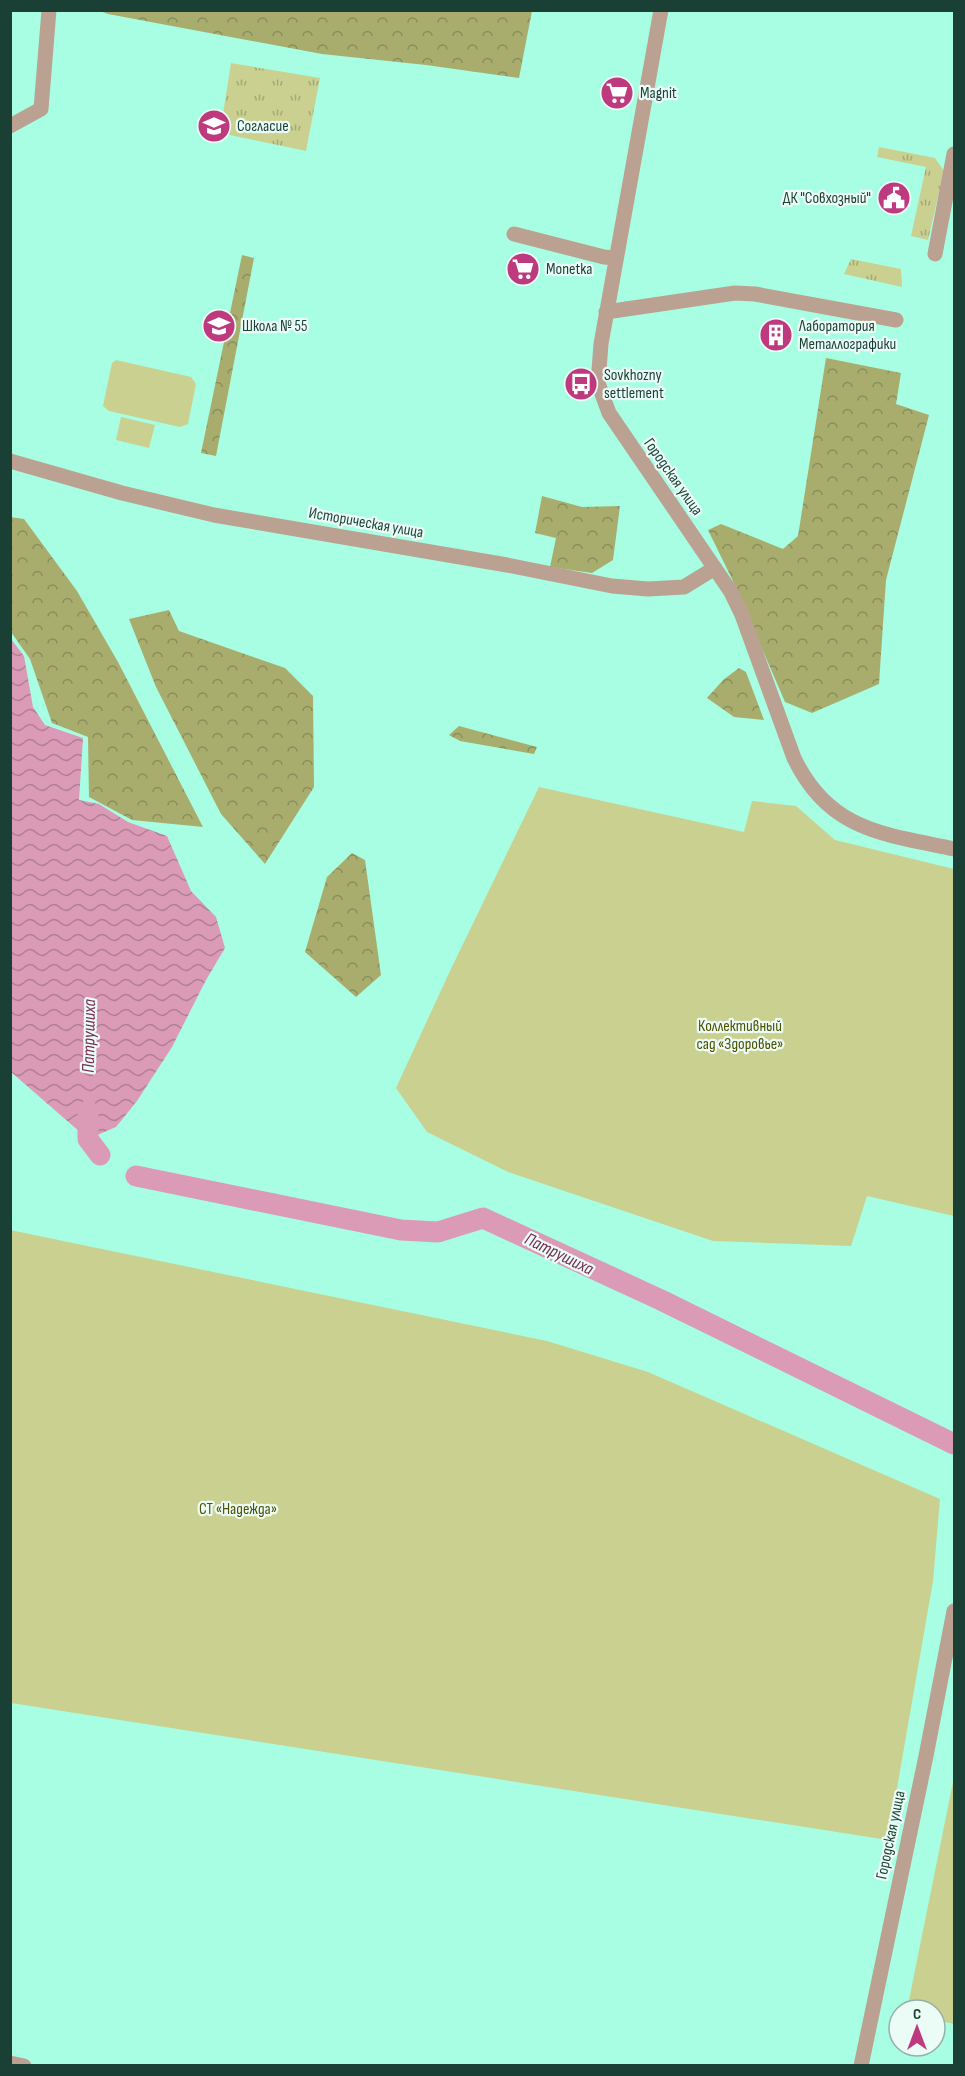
<svg xmlns="http://www.w3.org/2000/svg" width="965" height="2076" viewBox="0 0 965 2076" font-family="'Sofia Sans Condensed',sans-serif">
  <style>
    .grass { fill: url(#grass-tufts) }
    .forest { fill: url(#forest-crowns) }
    .garden { fill: #cad08f }
    .water { fill: url(#water-waves) }
    .lines { fill: none; stroke-linecap: round; stroke-linejoin: round }
    .river { stroke: #db9ab5; stroke-width: 21 }
    .minor { stroke: #bba191; stroke-width: 15 }
    .labels { text-anchor: middle; dominant-baseline: central; stroke-width: 4.5; stroke-linejoin: round; paint-order: stroke }
    .poi-label { font-size: 16px; fill: #1a3f35; stroke: #ebfbf5; text-anchor: start }
    .street-label { font-size: 16px; fill: #1a3f35; stroke: #ebfbf5 }
    .park-label { font-size: 16px; fill: #4f5203; stroke: #ebfbf5 }
    .water-label { font-size: 18px; font-style: italic; fill: #792c52; stroke: #ebfbf5 }
  </style>
  <defs>
    <pattern id="grass-tufts" width="24" height="20" patternUnits="userSpaceOnUse" patternTransform="scale(1.5)"><rect width="24" height="20" fill="#cad08f"/><path d="M3 7l-1-3M5 7V3M7 7l1-3M15 17l-1-3M17 17v-4M19 17l1-3" fill="none" stroke="#a3aa76"/></pattern>
    <pattern id="forest-crowns" width="20" height="18" patternUnits="userSpaceOnUse" patternTransform="scale(1.5)"><rect width="20" height="18" fill="#a8ad6e"/><path d="M2 6a3 3 0 1 1 6 0M12 15a3 3 0 1 1 6 0" fill="none" stroke="#888e5b"/></pattern>
    <pattern id="water-waves" width="16" height="10" patternUnits="userSpaceOnUse" patternTransform="scale(1.5)"><rect width="16" height="10" fill="#db9ab5"/><path d="M0 5q4-4 8 0t8 0" fill="none" stroke="#b17f94"/></pattern>
  </defs>
  <rect width="100%" height="100%" fill="#a7fee3"/>
  <path class="grass" d="M231 63 320 78 306 151 220 133Z
    M879 147 935 158 944 171 928 240 911 236 926 167 877 157Z
    M851 259 901 269 902 287 844 274Z"/>
  <path class="forest" d="M100 11H532L519 78 426 65 322 54 108 14Z
    M242 255 254 258 216 456 201 453Z
    M826 358 901 373 896 404 929 415 886 580 879 684 812 713 785 702 732 579 708 530 721 524 783 549 798 536Z
    M542 496 582 507 620 506 613 560 592 573 550 567 556 538 535 533Z
    M10 517 24 519 77 591 118 662 203 827 132 820 89 797 88 737 52 723 30 659 11 632Z
    M169 610 179 631 285 668 313 696 314 787 265 864 221 814 156 687 129 619Z
    M739 668 746 672 764 720 734 717 707 698 723 680Z
    M459 726 537 747 534 754 460 741 449 735Z
    M352 853 365 860 381 975 356 997 305 952 327 877Z"/>
  <path class="garden" d="M116 360 191 377 196 384 188 424 180 427 109 411 103 406 112 363Z
    M121 417 155 425 149 448 116 440Z
    M539 787 744 832 752 801 796 806 835 840 954 869V1216L867 1196 851 1246 713 1241 508 1172 427 1132 396 1088 450 971Z
    M10 1230 547 1341 648 1372 940 1499 933 1581 888 1840 11 1703Z
    M954 1777V2024L935 2020V2010H907Z"/>
  <path class="water" d="M11 639 24 656 33 707 45 725 83 738 79 800 99 804 128 822 167 836 191 891 216 917 225 948 206 980 172 1047 137 1101 116 1127 88 1139 11 1072Z"/>
  <g class="lines">
    <path class="river" d="M88 1111V1139L100 1155
      M136 1176 401 1230 438 1232 483 1218 661 1300 954 1444"/>
    <path class="minor" d="M661 10 601 344 598 383 609 413 731 592 742 615 794 758C829 831 884 834 954 849
      M10 126 41 109 49 10
      M514 234 604 257 616 258
      M935 254 954 154
      M606 312 735 293 755 294 896 320
      M10 461 122 493 214 515 507 565 612 586 648 589 684 587 715 568
      M10 2063 24 2066
      M861 2066 926 1756 954 1611"/>
  </g>
  <defs>
    <symbol id="supermarket-disc" viewBox="-11 -11 22 22"><circle r="9.5" fill="#be3a7f" stroke="#ebfbf5"/><path d="M-6-5.5h2.5l.6 2H6L4.5 2H-2.5L-4.4-4H-6ZM-1.5 3.2a1.3 1.3 0 1 0 .1 0ZM3 3.2a1.3 1.3 0 1 0 .1 0Z" fill="#fff"/></symbol>
    <symbol id="school-disc" viewBox="-11 -11 22 22"><circle r="9.5" fill="#be3a7f" stroke="#ebfbf5"/><path d="M0-5L7-2L0 1L-7-2ZM-4 1L0 2.5L4 1V4Q0 6-4 4Z" fill="#fff"/></symbol>
    <symbol id="civic-disc" viewBox="-11 -11 22 22"><circle r="9.5" fill="#be3a7f" stroke="#ebfbf5"/><path d="M-.6-6.5H3V-4.5H.6V-3L4-1V1h2V6H-6V1h2V-1L-.6-3ZM-1.2 2.5V6h2.4V2.5Z" fill="#fff"/></symbol>
    <symbol id="building-disc" viewBox="-11 -11 22 22"><circle r="9.5" fill="#be3a7f" stroke="#ebfbf5"/><path d="M-4-6H4V6H1V3H-1V6H-4ZM-2.5-4.3h1.7v1.8h-1.7ZM.8-4.3h1.7v1.8H.8ZM-2.5-1h1.7V.8h-1.7ZM.8-1h1.7V.8H.8Z" fill="#fff"/></symbol>
    <symbol id="bus-disc" viewBox="-11 -11 22 22"><circle r="9.5" fill="#be3a7f" stroke="#ebfbf5"/><path d="M-5-6H5V4H4V6H2V4H-2V6H-4V4H-5ZM-3.5-4V0h7V-4ZM-3.5 1.2v1.5H-2V1.2ZM2 1.2v1.5H3.5V1.2Z" fill="#fff"/></symbol>
  </defs>
  <g fill-rule="evenodd">
    <use href="#supermarket-disc" x="598" y="74" width="38" height="38"/>
    <use href="#school-disc" x="195" y="107" width="38" height="38"/>
    <use href="#civic-disc" x="875" y="179" width="38" height="38"/>
    <use href="#supermarket-disc" x="504" y="250" width="38" height="38"/>
    <use href="#school-disc" x="200" y="307" width="38" height="38"/>
    <use href="#building-disc" x="757" y="316" width="38" height="38"/>
    <use href="#bus-disc" x="562" y="365" width="38" height="38"/>
  </g>
  <g class="labels">
    <g class="poi-label">
      <text x="640" y="93">Magnit</text>
      <text x="237" y="126">Согласие</text>
      <text x="871" y="198" text-anchor="end">ДК "Совхозный"</text>
      <text x="546" y="269">Monetka</text>
      <text x="242" y="326">Школа № 55</text>
      <text x="799" y="326">Лаборатория<tspan x="799" dy="18">Металлографики</tspan></text>
      <text x="604" y="375">Sovkhozny<tspan x="604" dy="18">settlement</tspan></text>
    </g>
    <g class="street-label">
      <text transform="translate(673 477) rotate(55)">Городская улица</text>
      <text transform="translate(366 523) rotate(10)">Историческая улица</text>
      <text transform="translate(891 1835) rotate(-78)">Городская улица</text>
    </g>
    <g class="park-label">
      <text x="740" y="1026">Коллективный<tspan x="740" dy="18">сад «Здоровье»</tspan></text>
      <text x="238" y="1509">СТ «Надежда»</text>
    </g>
    <g class="water-label">
      <text transform="translate(89 1036) rotate(-89)">Патрушиха</text>
      <text transform="translate(559 1254) rotate(26)">Патрушиха</text>
    </g>
  </g>
  <rect width="965" height="2076" fill="none" stroke="#1a3f35" stroke-width="24"/>
  <g transform="translate(917 2028)"><circle r="28" fill="#ebfbf5" stroke="#97b0a8" stroke-width="1.5"/>
  <path d="M0-4.5L10 22L0 15L-10 22Z" fill="#be3a7f"/>
  <text y="-9" font-size="16" font-weight="bold" text-anchor="middle" fill="#1a3f35">С</text>
  </g>
</svg>
